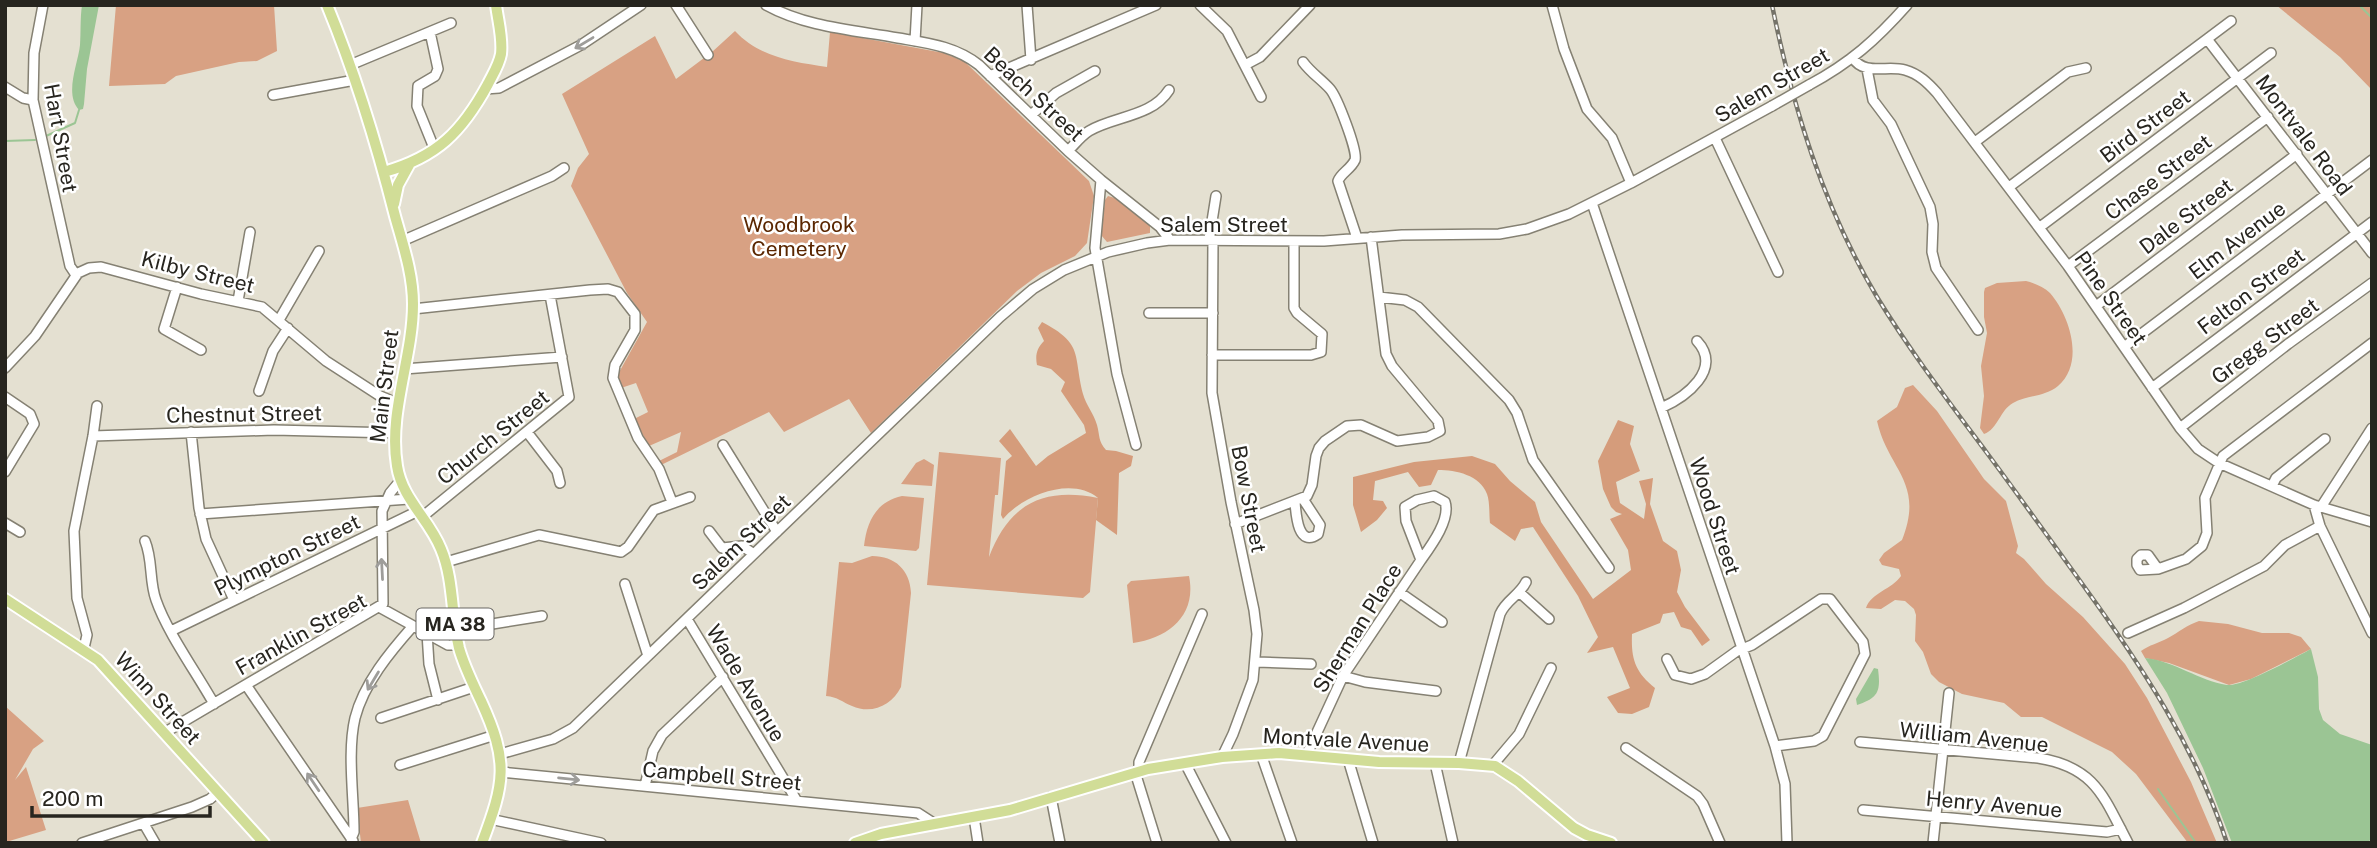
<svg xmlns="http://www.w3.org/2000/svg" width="2377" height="848" viewBox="0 0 2377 848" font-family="'Public Sans',sans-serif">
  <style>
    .green { fill: #d8a183 }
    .forest { fill: #d59c7b }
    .water { fill: #9bc594 }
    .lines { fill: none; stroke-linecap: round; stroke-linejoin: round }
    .stream { stroke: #9bc594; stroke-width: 2 }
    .minor-casing { stroke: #858173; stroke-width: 12 }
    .major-casing { stroke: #fff; stroke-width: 14 }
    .minor { stroke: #fff; stroke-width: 9 }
    .major { stroke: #d1dd97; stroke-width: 10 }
    .rail-casing { stroke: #757369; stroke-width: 4.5 }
    .rail { stroke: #fff; stroke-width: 2; stroke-dasharray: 5; stroke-linecap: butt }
    .minor-bridge-casing { stroke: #858173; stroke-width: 12; stroke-linecap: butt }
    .minor-bridge { stroke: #fff; stroke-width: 9 }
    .oneway { stroke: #9e9d9a }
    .labels { text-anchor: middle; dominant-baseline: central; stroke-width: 5; stroke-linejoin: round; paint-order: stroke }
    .shield { fill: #fff; stroke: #686662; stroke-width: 2 }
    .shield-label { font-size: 19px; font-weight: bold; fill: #27251f }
    .street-label { font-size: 21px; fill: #27251f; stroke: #fff }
    .park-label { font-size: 21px; fill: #5a2600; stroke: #fff }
  </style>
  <rect width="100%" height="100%" fill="#e4e0d1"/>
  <path class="green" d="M116 5H274L277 51 257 61 239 62 176 76 165 84 109 86Z
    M2276 5H2372V90L2340 57Z
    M735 31C759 57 793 62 827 67L830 32 944 53 965 62 1089 181 1094 196 1087 243 1075 256 1041 273 1017 291 871 433 849 399 784 432 769 412 659 466 657 462 677 452 681 432 649 446 634 419 648 412 636 383 621 388 617 376 647 322 627 293 571 186 578 168 589 154 562 94 655 36 676 79 712 52Z
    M1108 196 1115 198 1150 225V233L1107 242 1101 235 1105 200Z
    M2026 281C2034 283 2044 287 2050 293 2070 316 2085 363 2058 386 2045 397 2027 395 2013 403 2000 410 1998 429 1984 434L1980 428 1984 396 1981 366 1987 333 1984 317V292L1985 288 1997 283Z
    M1913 385 1937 411 1984 479 2006 501 2018 546 2016 553 2024 559 2046 584 2083 617 2125 664 2147 698 2191 782 2217 843H2188L2136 774 2112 752 2042 717H2021L2004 703 1962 694 1939 682 1931 674 1923 652 1915 641 1916 615 1914 609 1905 601 1895 600 1881 609 1866 608C1871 593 1892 589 1901 576L1899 569 1882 565 1879 560 1884 553 1902 540C1925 482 1888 470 1877 421L1897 407 1905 388Z
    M939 452 1001 458 998 495H995L989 557C1009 504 1043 487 1098 498L1090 592 1083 598 927 585Z
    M924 459 934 465 932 486 901 484 916 463Z
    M902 496 924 498 919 548 916 551 864 546C867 521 876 502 902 496Z
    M872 556C895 556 910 570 911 593L901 687C892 705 872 715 852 706 842 702 838 697 826 696L839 562 852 563Z
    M1189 576C1197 615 1169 638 1133 643L1127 585 1131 581Z
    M2199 621 2228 624 2262 633H2289L2301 637 2311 649 2251 679 2229 685 2169 663 2145 658 2141 651C2149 645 2159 643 2168 638 2179 632 2187 625 2199 621Z
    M5 706 44 741 33 749 15 780 26 767 46 830 6 842 5 789 7 788 5 787Z
    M408 800 421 843H361L357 808Z"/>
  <path class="forest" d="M1042 322C1084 344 1073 354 1083 394 1086 405 1094 414 1097 425 1100 436 1098 441 1106 450L1116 451 1133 456 1131 466 1119 473 1117 535 1096 520 1098 498C1072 476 1023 495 1003 519L1001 515 1006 461 1012 456 999 441 1010 429 1036 466 1048 456 1086 433 1084 425 1061 391 1065 382 1051 369 1037 365C1035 355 1037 348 1044 341L1038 328Z
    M1618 420 1634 426 1630 444 1640 471 1616 482 1620 503 1644 519 1646 504 1639 481 1653 478 1650 504 1663 541 1677 551 1681 570 1677 592 1685 607 1710 640 1702 646 1691 630 1681 627 1674 612 1663 614 1660 623 1632 634C1631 659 1635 672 1655 688L1649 707 1632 714 1618 713 1607 697 1630 688 1613 647 1587 653 1598 637 1578 596 1533 527 1521 529 1515 541 1490 523C1489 515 1490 502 1487 494 1480 475 1456 470 1438 470L1431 485 1419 487 1408 472 1375 481 1373 500 1383 501 1387 508 1377 520 1361 532 1353 505V477L1414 462 1472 456 1495 464 1510 481 1535 502 1541 522 1593 599 1631 570 1628 550 1610 519 1622 514 1616 512 1611 507 1603 489 1598 461Z"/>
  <path class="water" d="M82 5H99L87 69 84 104 83 109 79 110C64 94 78 64 80 45 81 32 80 19 82 5Z
    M2311 649 2318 677 2319 709 2323 720 2340 734 2372 745V837L2368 843H2232L2203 768 2167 693 2145 658C2175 661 2199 681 2227 685 2242 687 2296 657 2311 649Z
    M1874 668 1878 669C1881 692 1878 698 1857 705L1856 699Z"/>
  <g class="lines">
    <path class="stream" d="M2359 5 2372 18
      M46 136 75 123 79 110
      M5 141 35 140
      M2158 789 2196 843"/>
    <defs>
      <path id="minor" d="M43 5 34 53 33 100 70 266 76 275
        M676 5 708 55
        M766 5C806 27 853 30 898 38 927 43 955 46 979 65L1068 151 1101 180 1160 227 1170 240
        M1027 5 1031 60
        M1200 5 1227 31 1261 97
        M1552 5 1564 49 1587 109 1612 138 1631 183
        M430 32 438 69 435 76 418 86 417 106 434 148
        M2207 39 2231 21
        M915 41 917 5
        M1853 58C1864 76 1888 65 1905 70 1919 74 1928 83 1937 93L2068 266 2180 428 2198 449 2219 463 2314 505 2372 522
        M1303 62C1311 73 1321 79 1330 89 1337 97 1358 151 1355 160 1351 169 1341 173 1338 181L1357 238
        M350 65 451 23
        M1245 65 1260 57 1310 5
        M1867 69 1873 100 1891 124 1930 207 1933 224 1932 252 1936 268 1978 330
        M990 76 1156 5
        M1809 85C1850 63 1876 40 1907 5
        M5 87 23 98 33 100
        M485 89 499 88 581 45 641 5
        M273 95 355 80
        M1031 115 1056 93 1095 71
        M1715 138 1778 272
        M1975 142 2068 72 2086 68
        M1068 151C1075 144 1081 136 1089 131 1114 116 1152 117 1169 90
        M1101 180 1095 248 1117 374 1136 445
        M2009 187 2207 39 2372 253
        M1592 203 1775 746 1785 784 1787 843
        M2040 227 2271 53
        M1209 240 1216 196
        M1213 240 1212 393 1231 502 1254 610 1257 634 1253 680 1233 734 1222 757
        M402 241 552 176 564 168
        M2068 266 2268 117
        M177 287 164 329 201 350
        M1379 297 1405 300 1418 307 1509 400 1517 413 1533 460 1609 568
        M238 301 250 232
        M2096 306 2297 154
        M413 309 590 290 608 289 618 292 635 314V330L615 365 613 378 638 438 659 469 672 502
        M1149 313H1213
        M279 320 319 251
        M2124 347 2372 160
        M1212 355H1311L1321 352 1322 334 1297 313 1294 308V241
        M5 368 35 336 78 273 89 268 101 267 201 294 262 307 326 361 380 396 399 404
        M404 369 562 357
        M2152 388 2372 222
        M259 391 273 351 288 328
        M5 397 30 414 34 424 5 472
        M1661 408C1686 397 1723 369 1697 341
        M2180 428 2288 344 2372 283
        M191 432 199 508 206 539 234 600
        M527 432 557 471 560 483
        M93 436 274 430 395 433
        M723 445 777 532
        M2272 486 2276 478 2325 439
        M1295 502C1296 515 1298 548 1318 534L1320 525 1303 499
        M2314 505 2320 526 2372 633
        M2321 507 2372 428
        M200 514 409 499
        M422 517 569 397 550 295
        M5 523 20 532
        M1235 524 1307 496 1312 485 1316 456 1319 448 1325 441 1347 426 1361 425 1397 441 1428 437 1440 431 1438 421 1392 366 1386 354 1371 237
        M709 531 722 548 742 546 754 554
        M145 541C153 560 149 581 156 600 167 632 196 672 214 704
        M446 562 539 535 621 552 628 547 654 510 690 497
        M2158 569 2140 570 2137 565V559L2141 555H2148L2158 569 2186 559 2202 546 2207 533 2205 498 2223 456 2372 343
        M625 584 648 656
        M1399 592 1442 622
        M1519 592 1549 619
        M379 607 448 645H458
        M687 619 797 801
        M455 630 542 616
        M171 631 418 511
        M427 633 429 664 438 700
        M2128 633 2184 608 2264 566 2285 545 2320 526
        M84 648 87 635 77 598 74 531 93 436 97 406
        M1667 659 1675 675 1691 679 1705 674 1737 651 1752 645 1821 599H1830L1863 642 1865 654 1823 736 1814 741 1775 746
        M1256 662 1311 664
        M1343 676 1365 682 1436 691
        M246 685 353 841
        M381 718 474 687
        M164 733 383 604 382 511 390 493 400 481
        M1860 742 2038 758C2096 767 2104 798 2128 843
        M1626 748 1697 796 1703 804 1720 843
        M500 754 553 739 573 728 1000 317 1033 289 1064 270 1108 252 1147 243 1170 240 1324 241 1402 235 1499 234 1527 229 1569 214 1631 183 1772 106
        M1261 754 1292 843
        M1307 754 1343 676 1421 560 1406 521 1405 507 1417 500 1434 496 1445 502C1451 519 1431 546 1421 560
        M1348 759 1373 843
        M1185 763 1226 843
        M1435 763 1453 843
        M1459 763 1500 614C1506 600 1520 595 1526 582
        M400 765 495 735
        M1492 766 1519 734 1551 668
        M1139 771V762L1202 614
        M501 772 918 813 935 824
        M1135 772 1157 843
        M645 786 653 751 662 735 723 677
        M1051 797 1060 843
        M1863 810 2107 832 2121 829
        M974 817 978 843
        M490 819 601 843
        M144 824 155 843
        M351 839 354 832C354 797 347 752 355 718 364 683 390 652 413 626
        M82 843 192 807 210 799 217 793
        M1933 843 1949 693"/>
      <path id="major" d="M327 5C355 73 377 145 395 216 403 245 413 274 413 304 413 358 388 412 397 466 402 499 429 519 441 549 454 580 451 615 459 648 464 666 473 684 481 701 509 762 505 782 482 843
        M384 172C437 157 462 132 488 84 493 74 499 65 501 54 503 38 498 21 496 5
        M394 204 398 185 409 165
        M5 599 98 660 264 843
        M855 843 881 834 1010 810 1148 769 1222 757 1279 753 1379 762 1459 763 1495 766 1518 781 1574 828 1587 835 1611 843"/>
    </defs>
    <use href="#minor" class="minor-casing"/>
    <use href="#major" class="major-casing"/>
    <use href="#minor" class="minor"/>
    <use href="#major" class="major"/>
    <defs>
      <path id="rail" d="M1772 5C1793 108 1823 206 1877 297 1910 351 1949 402 1987 453 2019 496 2051 541 2083 585 2141 665 2196 748 2227 843"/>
    </defs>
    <use href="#rail" class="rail-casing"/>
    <use href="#rail" class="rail"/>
    <defs>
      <path id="minor-bridge" d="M1772 106 1809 85"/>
    </defs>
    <use href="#minor-bridge" class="minor-bridge-casing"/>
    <use href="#minor-bridge" class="minor-bridge"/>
  </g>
  <defs><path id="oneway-shaft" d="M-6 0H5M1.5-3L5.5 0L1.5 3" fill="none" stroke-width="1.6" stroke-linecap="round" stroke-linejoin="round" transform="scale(1.75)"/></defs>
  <g class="oneway">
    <use href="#oneway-shaft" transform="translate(584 43) rotate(149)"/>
    <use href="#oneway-shaft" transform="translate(382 569) rotate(-93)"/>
    <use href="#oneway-shaft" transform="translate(373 681) rotate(121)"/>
    <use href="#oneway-shaft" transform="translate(569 779) rotate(6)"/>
    <use href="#oneway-shaft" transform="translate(313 782) rotate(-124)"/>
  </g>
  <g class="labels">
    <rect class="shield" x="416.5" y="608.5" width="77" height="31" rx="5"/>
    <g class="shield-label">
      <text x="455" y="624">MA 38</text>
    </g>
    <g class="street-label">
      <text transform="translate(1772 85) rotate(-30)">Salem Street</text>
      <text transform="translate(1034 94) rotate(43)">Beach Street</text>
      <text transform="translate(2145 126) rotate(-37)">Bird Street</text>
      <text transform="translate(2304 135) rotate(53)">Montvale Road</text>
      <text transform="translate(61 138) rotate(80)">Hart Street</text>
      <text transform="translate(2158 177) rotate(-37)">Chase Street</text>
      <text transform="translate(2186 216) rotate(-37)">Dale Street</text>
      <text x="1224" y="224">Salem Street</text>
      <text transform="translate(2237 240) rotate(-37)">Elm Avenue</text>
      <text transform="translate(198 272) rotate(14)">Kilby Street</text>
      <text transform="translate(2251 291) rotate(-37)">Felton Street</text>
      <text transform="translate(2111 298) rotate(55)">Pine Street</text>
      <text transform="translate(2265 341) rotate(-37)">Gregg Street</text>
      <text transform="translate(384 386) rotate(-83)">Main Street</text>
      <text transform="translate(244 414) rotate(-1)">Chestnut Street</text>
      <text transform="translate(493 437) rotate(-39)">Church Street</text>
      <text transform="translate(1249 499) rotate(79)">Bow Street</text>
      <text transform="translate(1715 516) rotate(72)">Wood Street</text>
      <text transform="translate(741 542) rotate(-44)">Salem Street</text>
      <text transform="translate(287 555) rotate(-26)">Plympton Street</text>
      <text transform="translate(1357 628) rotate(-58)">Sherman Place</text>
      <text transform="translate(301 634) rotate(-29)">Franklin Street</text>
      <text transform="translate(746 683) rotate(59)">Wade Avenue</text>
      <text transform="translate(158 698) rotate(48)">Winn Street</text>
      <text transform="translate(1974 737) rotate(6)">William Avenue</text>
      <text transform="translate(1346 740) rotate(3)">Montvale Avenue</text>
      <text transform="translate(722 776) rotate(5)">Campbell Street</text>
      <text transform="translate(1994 804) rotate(5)">Henry Avenue</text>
    </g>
    <g class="park-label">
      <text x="799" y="224">Woodbrook<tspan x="799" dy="24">Cemetery</tspan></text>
    </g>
  </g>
  <rect width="2377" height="848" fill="none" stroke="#27251f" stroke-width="14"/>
  <path d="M32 806v10h178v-10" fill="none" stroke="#27251f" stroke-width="3.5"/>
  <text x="42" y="806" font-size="21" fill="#27251f" stroke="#ffffff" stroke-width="5" paint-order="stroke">200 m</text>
</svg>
